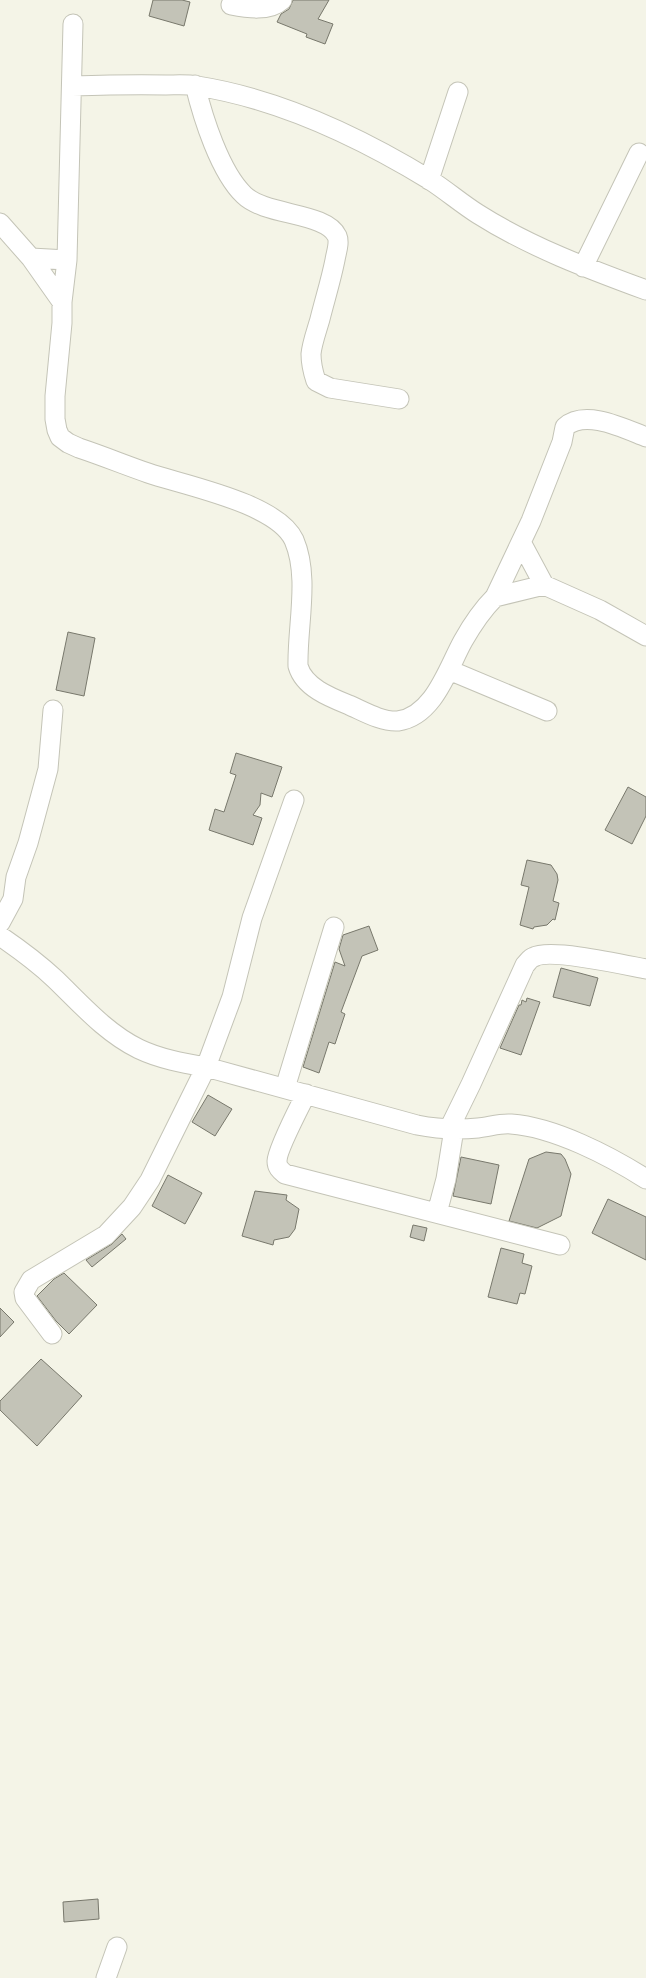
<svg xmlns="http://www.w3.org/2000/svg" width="646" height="1978" viewBox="0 0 646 1978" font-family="'Sofia Sans Condensed',sans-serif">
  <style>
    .building { fill: #c3c3b7; stroke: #78786c }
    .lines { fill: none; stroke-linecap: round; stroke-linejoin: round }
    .minor-casing { stroke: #c4c4b7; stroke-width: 21 }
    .minor { stroke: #fff; stroke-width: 19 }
  </style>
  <rect width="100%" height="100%" fill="#f4f4e7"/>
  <path class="building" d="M153 0H182L190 2 184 26 149 16Z
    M293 0H329L318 19 333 24 325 44 306 37 307 34 277 22 281 14 289 9Z
    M68 632 95 638 84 696 56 690Z
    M236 753 282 767 272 797 261 793 260 805 253 815 262 818 253 845 209 830 215 809 224 812 236 775 230 773Z
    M628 787 646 797V816L632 844 605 830Z
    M527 860 551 865 557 874 558 880 553 901 559 903 555 920 553 919 547 925 534 927 533 929 520 925 529 887 521 885Z
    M369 926 378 950 362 956 341 1012 345 1014 335 1044 329 1042 319 1073 303 1067 335 962 345 966 339 949 343 935Z
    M561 968 598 978 590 1006 553 997Z
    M527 998 540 1002 521 1055 500 1048 519 1005H521L522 1000 526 1002Z
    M208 1095 232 1109 215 1136 192 1122Z
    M546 1152 561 1154 565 1159 571 1174 561 1216 537 1228 509 1221 529 1159Z
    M461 1157 499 1165 491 1204 453 1196Z
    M168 1175 202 1193 185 1224 152 1206Z
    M255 1191 287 1195 286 1200 299 1209 295 1229 289 1237 274 1240 273 1245 242 1236Z
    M608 1199 646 1217V1260L592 1233Z
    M413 1225 427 1228 424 1241 410 1237Z
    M122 1234 126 1239 92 1267 86 1260 112 1244Z
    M501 1248 524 1254 522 1263 532 1266 525 1294 520 1293 517 1304 488 1297Z
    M64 1273 97 1305 69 1334 56 1321 37 1296 54 1279Z
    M0 1308 14 1322 0 1337Z
    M41 1359 82 1396 37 1446 0 1410V1401Z
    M98 1899 99 1919 64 1922 63 1902Z"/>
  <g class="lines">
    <defs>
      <path id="minor" d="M231 5C247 8 269 12 282 0
        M73 24 67 260 62 302V323L55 396V419L57 430 60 437 68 443 79 448C103 456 125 465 148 473 183 485 277 503 294 540 310 577 297 626 298 666 304 687 329 697 349 705 363 711 381 722 398 721 434 716 448 668 463 641 472 625 482 610 495 597L531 521 562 442 565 427C585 409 623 428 646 437
        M195 85C203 118 220 172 244 195 265 216 326 212 337 236 340 243 336 253 335 260 331 280 325 299 320 319 317 330 312 343 311 354 311 364 313 372 316 381L330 388 399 399
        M72 86C103 85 134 84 166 85 176 85 187 84 197 86 280 99 358 136 430 180 447 191 462 204 478 214 530 247 589 269 646 290
        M429 180 458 92
        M0 223 31 258 62 302
        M31 258 67 260
        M583 267 639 153
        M522 544 544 585
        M495 597 544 585 600 610 646 636
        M449 670 547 711
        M0 923 13 899 16 877 28 843 48 769 53 710
        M0 936C19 949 38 963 55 979 81 1004 106 1033 139 1049 160 1059 183 1063 206 1067L417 1125C437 1129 457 1130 478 1128 489 1127 500 1123 511 1124 554 1127 610 1156 646 1179
        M285 1088 334 927
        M306 1094C300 1106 277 1150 277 1161 277 1167 280 1170 285 1174L560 1245
        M449 1129 471 1084 525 965C528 962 530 958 534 957 550 948 625 965 646 969
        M437 1213 446 1179 454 1129
        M52 1334 25 1298 24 1292 31 1280 106 1235 132 1207 150 1180 206 1067 232 997 252 918 294 800
        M106 1978 117 1947"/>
    </defs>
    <use href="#minor" class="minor-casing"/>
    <use href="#minor" class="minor"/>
  </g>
</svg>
